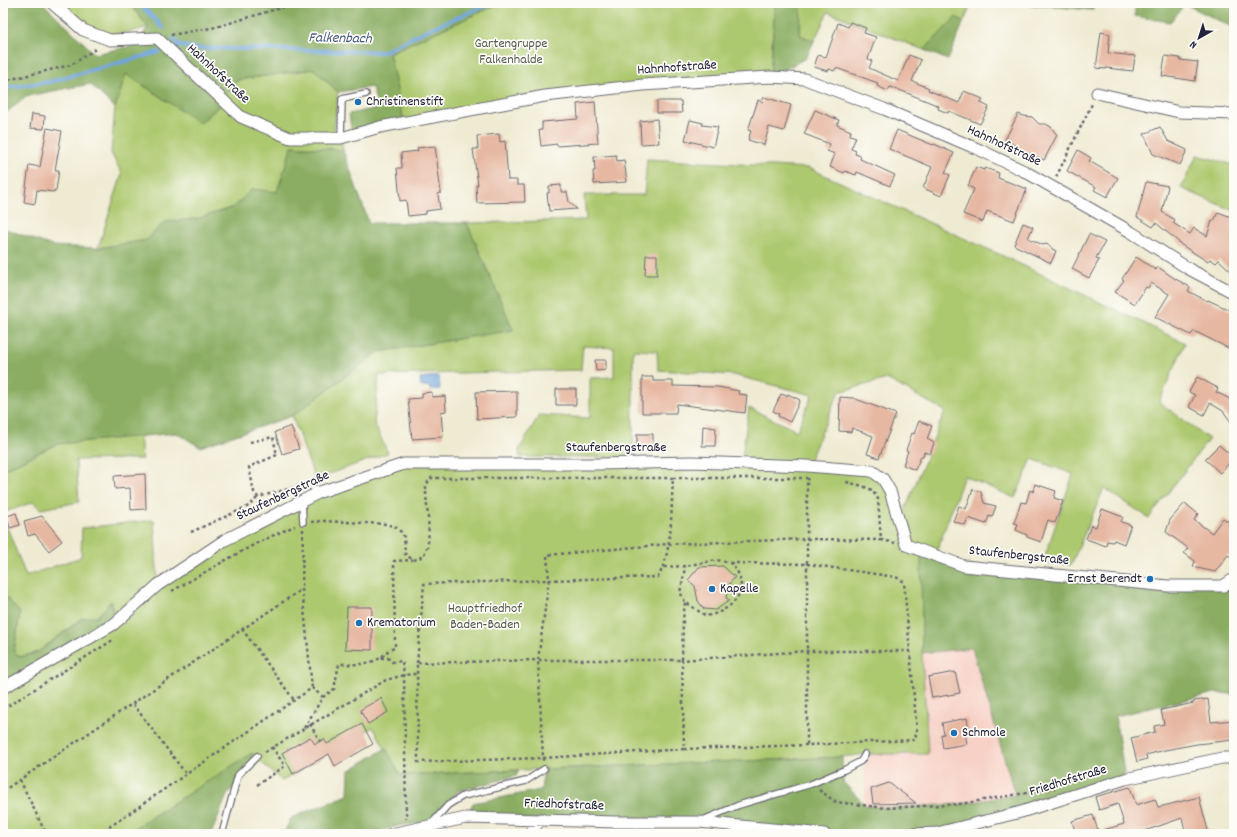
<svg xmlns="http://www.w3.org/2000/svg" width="1237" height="837" viewBox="0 0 1237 837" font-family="Dekko,sans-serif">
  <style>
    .built { fill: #f7d1c6 }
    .green { fill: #adc96f; stroke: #687655; fill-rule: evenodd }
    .forest { fill: #8aad62; stroke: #56684e }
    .water { fill: #70a4dc; stroke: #49638c }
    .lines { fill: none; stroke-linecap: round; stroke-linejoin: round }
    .stream { stroke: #70a4dc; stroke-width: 4 }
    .building { fill: #e6b7a1 }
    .service-casing { stroke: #6a6870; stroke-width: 8 }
    .minor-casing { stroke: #6a6870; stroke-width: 13 }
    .path { stroke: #6a6870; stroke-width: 2.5; stroke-dasharray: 3 3; stroke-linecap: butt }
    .service { stroke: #fff; stroke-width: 5.5 }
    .minor { stroke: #fff; stroke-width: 11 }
    .poi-dot { fill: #1f6fb2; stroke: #fdfcf7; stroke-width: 1.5 }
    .labels { text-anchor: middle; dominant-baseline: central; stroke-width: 3.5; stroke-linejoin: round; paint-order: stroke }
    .park-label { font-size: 14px; fill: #535c4d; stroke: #fdfcf7 }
    .street-label { font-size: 14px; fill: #22223b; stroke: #fdfcf7 }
    .poi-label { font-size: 14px; fill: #22223b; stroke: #fdfcf7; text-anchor: start }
    .water-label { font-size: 15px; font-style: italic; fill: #455c83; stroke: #fdfcf7 }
  </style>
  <rect width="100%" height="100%" fill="#fdfcf7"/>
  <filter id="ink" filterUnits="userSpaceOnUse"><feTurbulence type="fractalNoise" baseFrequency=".025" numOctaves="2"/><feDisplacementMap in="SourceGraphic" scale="8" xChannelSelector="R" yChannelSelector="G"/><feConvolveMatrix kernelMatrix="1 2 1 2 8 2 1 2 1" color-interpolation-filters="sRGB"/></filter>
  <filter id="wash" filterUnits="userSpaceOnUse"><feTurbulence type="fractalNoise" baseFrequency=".012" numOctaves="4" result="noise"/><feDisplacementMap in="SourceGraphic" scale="16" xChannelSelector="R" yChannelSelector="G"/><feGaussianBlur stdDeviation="0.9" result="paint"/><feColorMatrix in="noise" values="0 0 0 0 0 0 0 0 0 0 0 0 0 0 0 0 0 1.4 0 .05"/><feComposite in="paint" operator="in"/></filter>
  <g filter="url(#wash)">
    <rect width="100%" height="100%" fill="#efebd3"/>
    <path class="built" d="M972 647 1015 795 960 804 886 808 865 805V754L928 753 922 653Z"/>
    <path class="green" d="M58 3H129L148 27C127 33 104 39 85 25 75 19 67 10 58 3Z
      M501 3H775L770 77 643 85 404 122 389 53Z
      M801 3H972L964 21 956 18 924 50 828 12 814 41 800 36Z
      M314 69 338 92 334 129 341 138 343 150 292 146 277 192 252 190 234 207 196 219 164 222 147 240 98 248 122 174 111 153 115 108 126 74 200 123 219 106 237 80Z
      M1197 155 1234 165V211L1181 188Z
      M647 159 809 168 1003 256 1185 343 1159 402 1209 439 1149 518 1104 488 1071 565 1043 562 1073 474 1032 459 1015 498 964 476 935 556 921 551 922 653 928 754H865L842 757 400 775 373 727 282 781 252 754 125 834H3V688L114 624 111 602 98 616 82 618 38 652 20 657 14 652 20 614 3 594V517L26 576 81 557 82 528 154 520 158 585 295 504 404 464H741L749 408 797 431 812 395 734 375 658 370 657 351 633 350V457H520L519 450 539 415 590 418V378L614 377V348L583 346 581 370 379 375 374 423 388 453 315 479 292 416 378 352 513 330 467 223 586 220 584 195H644ZM887 379 945 411 900 522 883 479 872 471 807 466 839 392Z
      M140 435 142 459 76 460 79 502 41 509 33 502 3 513V470L57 444Z"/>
    <path class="forest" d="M3 3H45V5L95 54 136 45 148 27 129 3H501L389 53 404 122 352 135 349 114 378 108 372 87 338 92 314 69 237 80 219 106 200 123 126 74 115 108 90 84 27 96 3 115Z
      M775 3H801L800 35 814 41 806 58 770 77Z
      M1008 3H1094L1093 10Z
      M1135 3H1234V28L1185 4 1170 22 1135 16Z
      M956 17 964 21 948 60 924 50Z
      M292 146 343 150 369 223H467L513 330 378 352 292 416 200 447 177 433 57 444 3 470V228L52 246 98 248 147 240 164 222 196 219 234 207 252 189 277 192Z
      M921 551 964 566 1223 586 1234 592V694L1215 693 1115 716 1125 779 941 834H824L699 822 466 818 473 803 541 790 544 769 842 757 843 782 865 805 886 808 960 804 1015 795 972 648 922 653Z
      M3 594 20 613 14 652 20 657 38 652 83 618 98 616 111 601 114 624 3 688Z
      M386 748 400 775 519 770 516 776 458 791 430 822 401 825 370 834H281L284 833 291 818 348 795 349 771Z
      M252 753 260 761 227 795 211 834H125Z"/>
    <path class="water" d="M439 376 440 389 430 390 429 386 421 387 420 378Z"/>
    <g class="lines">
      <path class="stream" d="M139 3 163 28
        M1226 3H1234
        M173 39 181 46
        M176 47 181 46 196 48 383 52 429 29 492 3
        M3 88 49 82 159 52"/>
    </g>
    <g id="blocks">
      <path class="building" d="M850 22 866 28 864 33 876 37 868 59 872 61 869 68 898 81 909 55 921 60 912 81 929 88 928 90 959 103 964 91 983 99 981 103 989 107 980 124 949 111 948 113 938 109 939 106 897 89 890 87 888 91 877 86 878 83 836 68 834 71 829 69 828 71 814 67 818 55 826 57 838 23 848 27Z
        M1101 32 1110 34 1108 53 1135 56 1133 71 1106 68V69L1096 68Z
        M1165 56 1180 58V60L1198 62 1195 81 1162 76Z
        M764 97 791 105 784 131 769 127 764 145 748 140 751 131 748 130 758 100 762 102Z
        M657 101H681L682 113H657Z
        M595 102 598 143 557 146V144L541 146 539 130H542V122L578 119 577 104Z
        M815 110 839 120 837 125 851 131 850 135 856 137 851 149 856 151 855 154 861 156 860 159 895 175 890 186 857 172 856 175 845 171 844 173 830 167 835 154 827 151 830 144 804 134Z
        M32 114 45 116 44 129 30 128Z
        M1018 114 1024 116 1032 117 1039 124H1046L1051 127 1057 135 1044 160 1020 150V148L1005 140Z
        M657 119 659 143 641 144 640 121Z
        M690 120 703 123 702 125 718 127 713 147 685 140Z
        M1160 127 1168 141 1187 150 1180 165 1153 154 1144 134Z
        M47 128 62 131 55 170H59L56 191 54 190V192L37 190 35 204 24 202 29 165 40 167Z
        M897 130 933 145 934 144 954 153 945 173 950 175 941 196 923 188 932 167 889 149Z
        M499 134 500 142 505 141 508 180H517V185H524L525 202 477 203 476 185H478L473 149H478L477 136Z
        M435 146 441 193 438 194 440 209 426 211V214L408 216 406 200 400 201 397 168H402L401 153 418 151 417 148Z
        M1078 150 1091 158 1089 161 1118 178 1107 197 1094 190 1096 187 1067 171Z
        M616 155 617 161 624 160 627 182 594 184 593 171H595L594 157Z
        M976 167 984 170 985 168 999 173 998 178 1027 189 1014 221 987 211 983 222 963 214 974 189 968 186Z
        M1146 182 1168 186 1162 212 1175 220 1173 223 1190 234 1194 228 1207 236 1212 221H1214L1218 212 1234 218V274L1219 260 1216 263 1210 259 1208 262 1180 244V243L1156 223 1153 227 1137 217Z
        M561 185V192H567L569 202 577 209 549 211 547 193H549V186Z
        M1023 223 1033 227 1028 238 1043 245 1046 244 1050 246 1052 249 1056 251 1051 263 1014 245Z
        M1089 234 1105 242 1096 258 1099 260 1089 278 1072 269Z
        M646 255H657V275H645Z
        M1136 257 1156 270 1158 267 1174 278 1190 287 1188 291 1207 301 1208 300 1234 312V318L1231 326 1234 327V351L1194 331 1191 335 1155 317 1169 294 1151 283 1148 288 1146 287 1135 304 1115 292 1124 280 1122 279Z
        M595 360H606V370L596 371Z
        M642 377H653V381H673V386L718 387 739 391 738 394 747 395 745 413 677 404 676 413H642Z
        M1197 377 1218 388 1216 392 1234 401V426L1223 411 1210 403 1204 415 1189 407 1195 395 1189 392Z
        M556 389H576V405H556Z
        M517 391V417L477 419 476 392Z
        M432 392V397L445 396 446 411 441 412 443 437 412 439 408 399 422 398V393Z
        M781 394 787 396 788 394 800 400 790 422 778 416 779 414 773 411Z
        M840 397 853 398 896 414 879 458 867 454 873 436 852 428 851 432 839 431Z
        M919 421 932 426 927 439 934 443 930 454 924 452 923 456H921L915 470 903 465 908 451 906 450 912 433 914 434Z
        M291 426 299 449 282 454 275 432Z
        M703 426 716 428 715 446H702Z
        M637 434H653V446H637Z
        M1219 445 1234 458 1220 473 1205 459Z
        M145 474 146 509 131 510 130 488 115 489 114 476Z
        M1035 484 1056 491 1054 498 1063 501 1055 523 1048 520 1041 542 1027 537V535L1016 530 1018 524 1014 523 1021 502 1026 503 1030 490 1033 492Z
        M973 489 981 492 984 503 996 506 992 517 989 516 986 524 968 518 965 525 953 521 959 506 966 509Z
        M1185 503 1198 514 1194 520 1212 533 1223 518 1234 526V560L1228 555 1215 572 1193 567 1195 561 1184 553 1188 548 1166 532 1170 520Z
        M1102 509 1123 517 1121 522 1131 525 1124 544 1114 540 1113 542 1107 541 1106 546 1086 539 1091 525 1096 527Z
        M16 513 20 525 10 528 7 516Z
        M42 516 62 541 49 551 35 534 28 536 24 521Z
        M723 566 735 577 729 584 726 598 730 600 716 610 704 609 698 601 695 586 688 580 699 567Z
        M347 607H372V650L345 649Z
        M955 672 960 693 932 698 928 677Z
        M381 698 388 712 368 724 360 710Z
        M1208 699 1211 722 1234 720V740L1197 744 1165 750 1146 755 1147 759 1137 762 1131 738 1155 732 1154 726 1164 724 1161 710 1194 703V701Z
        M967 718 969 731 965 732 967 744 943 748 941 735 944 734 942 723Z
        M362 724 373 744 335 766 329 754 293 774 282 753 310 737 315 744 324 739 327 744Z
        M889 783 916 803 873 804 871 789Z
        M1130 787 1136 805 1155 799 1158 807H1159L1199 797 1209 834H1186L1182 818 1136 834H1100V831L1124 824 1118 804 1099 810 1095 797Z
        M1093 815 1099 834H1076L1072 821Z"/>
    </g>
  </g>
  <g filter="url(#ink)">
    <use href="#blocks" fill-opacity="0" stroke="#6a6870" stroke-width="1"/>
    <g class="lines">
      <defs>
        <path id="service" d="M341 138 342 99 366 94
          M309 485 320 492
          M302 501 303 522
          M703 820 739 805 811 784 844 770 861 761 865 754
          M431 824 448 805 463 796 526 781 544 769
          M222 834 238 775 257 756"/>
        <path id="minor" d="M52 3 83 30 110 40 157 38 241 117 290 138H341L380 127 545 96 643 85 770 77 805 79 884 109 980 150 1024 171 1131 232 1189 269 1234 293
          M1097 93 1179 112 1234 114
          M3 688 114 624 158 585 225 540 320 492 404 464H598L692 462 807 466 872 471 883 479 890 491 906 545 964 566 1168 586H1223L1234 579
          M391 834 466 818 617 822H699L824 834
          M529 834 541 819
          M912 834 937 833 1021 812 1125 779 1222 758H1234"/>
      </defs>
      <use href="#service" class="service-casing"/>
      <use href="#minor" class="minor-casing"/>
      <path class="path" d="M171 35 216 27 297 3
        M3 81 71 65 97 48
        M1056 177 1093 102
        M250 442 273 437 277 455 249 467 254 492 258 497 300 486
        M673 478H807
        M311 522 324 521 386 524 396 527 401 532 404 537 405 554 413 560C418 559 421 558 424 554 433 542 426 506 426 491V485L431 478H673C671 508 673 552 658 577L549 580 547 555 669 544 807 539V479H809
        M303 529 302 589 312 688
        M191 532 249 506 258 497
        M881 540 895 543
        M730 563 807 564V539L881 540 878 499 872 490 863 486 846 482
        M807 564 896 577 904 582 917 732 914 740 807 745Z
        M664 567 685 566 717 560 730 563C733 566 736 569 738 573 749 596 726 613 706 616L685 602 680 592 683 580 685 566
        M172 591C213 568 252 543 295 526
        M242 629 294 700
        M381 658H388L392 662 402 661 404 675 406 819
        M417 663 424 584 549 580 538 660 417 663 418 762 543 758V761
        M133 704 186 774
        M3 709 113 640
        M310 724 320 741
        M304 728 323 697 334 689 339 664C353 664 367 666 380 658 386 654 387 649 395 648L394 561 413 560
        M807 745 684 749 682 660 807 651H910
        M684 749 543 758 538 660H682L683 620 685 602
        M265 752 386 680 404 675 417 674
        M20 780 46 834
        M257 785 285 766 272 747
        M819 790 836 802 886 808 960 804 1055 788
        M3 791 302 589
        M99 834 312 688 323 697"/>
      <use href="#service" class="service"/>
      <use href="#minor" class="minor"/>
    </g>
  </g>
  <g class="poi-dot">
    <circle cx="358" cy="102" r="4"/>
    <circle cx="1150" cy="579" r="4"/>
    <circle cx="712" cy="589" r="4"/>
    <circle cx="359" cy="623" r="4"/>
    <circle cx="954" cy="733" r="4"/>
  </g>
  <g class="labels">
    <g class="park-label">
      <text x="511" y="44">Gartengruppe<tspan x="511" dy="16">Falkenhalde</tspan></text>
      <text x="485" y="609">Hauptfriedhof<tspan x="485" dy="16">Baden-Baden</tspan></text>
    </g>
    <g class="street-label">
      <text transform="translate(677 68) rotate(-4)">Hahnhofstraße</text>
      <text transform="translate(218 74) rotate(43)">Hahnhofstraße</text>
      <text transform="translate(1004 146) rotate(25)">Hahnhofstraße</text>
      <text x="616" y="448">Staufenbergstraße</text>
      <text transform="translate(283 496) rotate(-25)">Staufenbergstraße</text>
      <text transform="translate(1019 556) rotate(6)">Staufenbergstraße</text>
      <text transform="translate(1068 781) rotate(-17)">Friedhofstraße</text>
      <text transform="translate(564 805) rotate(2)">Friedhofstraße</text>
    </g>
    <g class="poi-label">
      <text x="366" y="102">Christinenstift</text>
      <text x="1142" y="579" text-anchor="end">Ernst Berendt</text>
      <text x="720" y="589">Kapelle</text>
      <text x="367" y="623">Krematorium</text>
      <text x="962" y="733">Schmole</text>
    </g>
    <g class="water-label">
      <text transform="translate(340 39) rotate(1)">Falkenbach</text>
    </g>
  </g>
  <rect width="1237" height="837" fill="none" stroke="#fdfcf7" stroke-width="16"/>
  <g transform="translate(1199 38) rotate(219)" stroke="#fdfcf7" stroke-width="3" paint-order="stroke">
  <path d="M0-3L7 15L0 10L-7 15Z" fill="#22223b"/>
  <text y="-6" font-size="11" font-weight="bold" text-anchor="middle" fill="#22223b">N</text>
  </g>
</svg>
